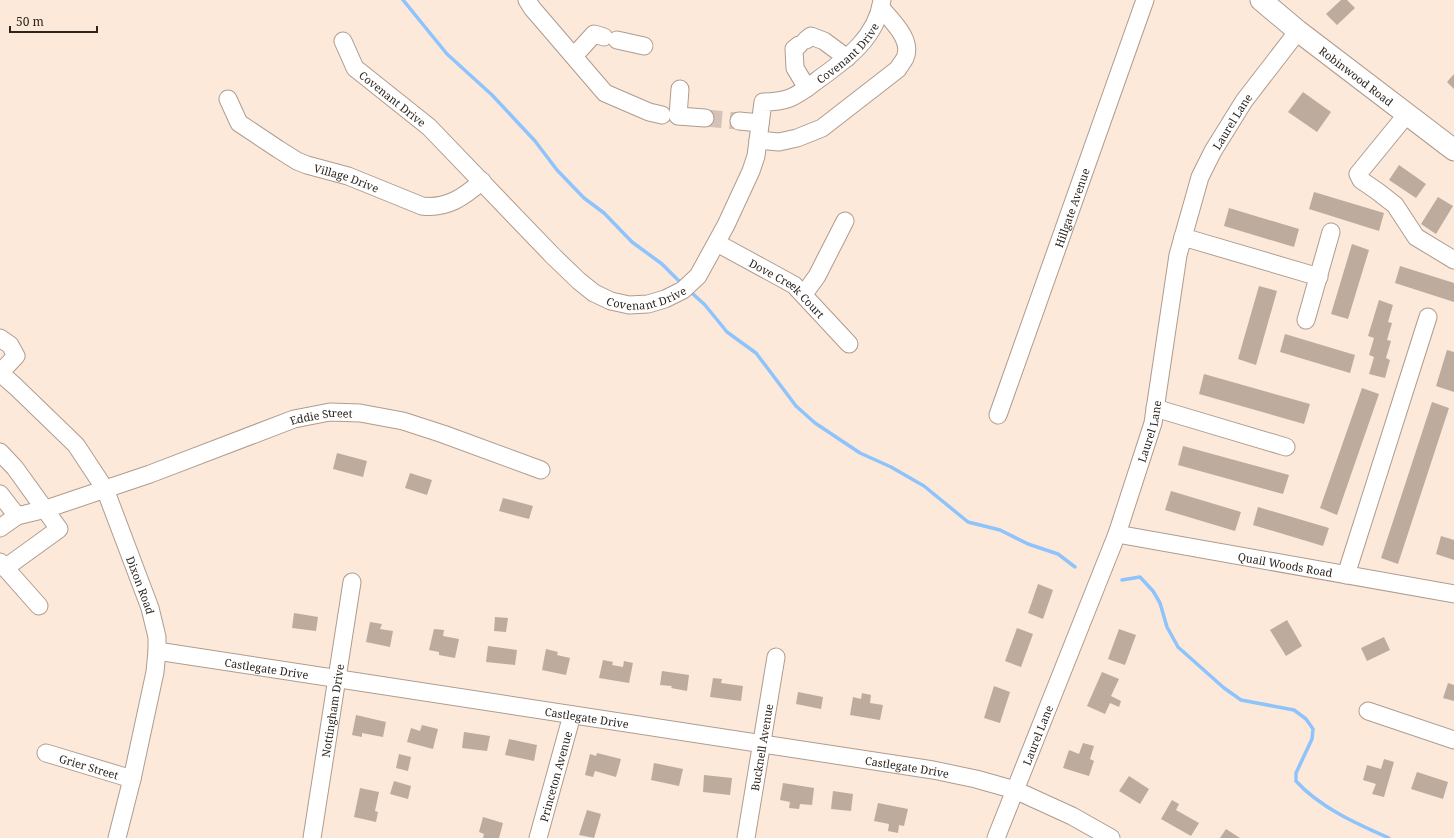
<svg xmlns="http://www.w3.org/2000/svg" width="1454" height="838" viewBox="0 0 1454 838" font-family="'Noto Serif',serif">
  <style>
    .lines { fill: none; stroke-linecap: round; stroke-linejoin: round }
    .stream { stroke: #8fc3fc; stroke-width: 3.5 }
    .building { fill: #bdab9d }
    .minor-tunnel { stroke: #d3c2b5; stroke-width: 17; stroke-dasharray: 17 8; stroke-linecap: butt }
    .minor-casing { stroke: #ae9c8f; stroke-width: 19 }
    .major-casing { stroke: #ae9c8f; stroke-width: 23 }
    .minor { stroke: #fff; stroke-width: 17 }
    .major { stroke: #fff; stroke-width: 21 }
    .labels { text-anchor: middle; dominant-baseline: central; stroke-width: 3; stroke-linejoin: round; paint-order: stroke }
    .street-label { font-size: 11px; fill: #2d2620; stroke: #fce9da }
  </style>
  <rect width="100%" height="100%" fill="#fce9da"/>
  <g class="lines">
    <path class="stream" d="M403 0 447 54 492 95 535 141 557 170 584 198 604 213 632 242 662 264 679 281
      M693 294 705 305 727 332 756 353 796 406 815 423 860 453 891 467 924 486 968 522 1000 530 1028 544 1058 554 1075 567
      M1122 580 1140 577 1153 591 1160 603 1167 627 1178 647 1224 688 1241 700 1294 710 1306 719 1313 729 1312 739 1296 773V781C1319 807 1357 824 1389 838"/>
  </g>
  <path class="building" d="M1341 0H1347L1355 8 1337 25 1326 14Z
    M1454 74V89L1447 82Z
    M1303 92 1331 112 1317 132 1288 112Z
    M1399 165 1426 184 1416 198 1389 180Z
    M1314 192 1384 213 1379 231 1309 209Z
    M1438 197 1453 206 1436 234 1421 224Z
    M1229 208 1299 229 1294 247 1224 226Z
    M1352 244 1369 250 1348 319 1331 314Z
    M1400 266 1454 283V302L1395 283Z
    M1259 286 1277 291 1256 365 1238 359Z
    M1379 300 1393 305 1388 322 1392 323 1387 340 1391 341 1386 358 1390 360 1385 378 1369 374 1374 357 1369 355 1374 338 1368 336Z
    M1285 334 1355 355 1350 373 1280 352Z
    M1447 350 1454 352V392L1436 386Z
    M1204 374 1310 404 1304 424 1199 394Z
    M1362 388 1379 394 1337 515 1320 508Z
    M1432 402 1449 408 1398 564 1381 558Z
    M1183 446 1289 475 1283 494 1178 465Z
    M337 453 367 461 363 477 333 469Z
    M410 473 432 480 427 495 405 488Z
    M1171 491 1241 512 1235 531 1165 510Z
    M503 498 533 506 529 519 499 511Z
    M1258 507 1329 528 1323 546 1253 525Z
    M1441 536 1454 540V560L1436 554Z
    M1038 584 1053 590 1043 619 1028 613Z
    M294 613 318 617 316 631 292 628Z
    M495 617 508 618 506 632 494 631Z
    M1287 620 1302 646 1286 656 1270 630Z
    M370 622 382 624 380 629 393 631 390 647 366 642Z
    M1017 628 1033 634 1021 667 1005 661Z
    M434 629 444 630 443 636 459 639 455 658 439 655V652L429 650Z
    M1119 629 1136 635 1125 665 1108 659Z
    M1384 637 1390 650 1367 661 1361 648Z
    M488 646 517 650 515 665 486 662Z
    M546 649 558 652 557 655 570 658 566 675 542 670Z
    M603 660 613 662 612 665 623 667 624 661 633 663 629 683 599 678Z
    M662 671 689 675 687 691 671 688 672 686 660 685Z
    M1102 672 1119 679 1111 696 1121 701 1119 707 1110 703 1105 714 1087 706Z
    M713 678 722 679 721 683 743 686 741 701 710 697Z
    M1448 683 1454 685V701L1443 698Z
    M994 686 1010 692 1000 723 984 718Z
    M798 692 823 697 821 709 796 704Z
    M862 693 871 695 870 703 883 705 880 720 850 715 853 697 861 699Z
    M356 715 386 722 383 737 362 733V737L352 735Z
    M422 725 438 729 433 749 407 742 411 728 420 731Z
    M464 732 490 736 487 751 462 748Z
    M509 739 537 745 534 761 505 755Z
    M1083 743 1094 746 1090 759 1094 761 1089 776 1063 768 1069 750 1079 754Z
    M597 753 621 759 616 777 595 771 593 777 585 775 590 754 596 756Z
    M399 754 411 757 408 771 396 768Z
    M1384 759 1394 762 1384 797 1372 794 1376 784 1363 780 1367 765 1381 769Z
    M654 763 683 769 679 786 651 780Z
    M1417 772 1448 782 1443 799 1411 789Z
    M704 775 732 778 730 795 703 792Z
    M1129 776 1149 789 1140 804 1119 791Z
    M394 781 411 786 408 799 390 794Z
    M783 783 814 788 812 805 800 804 799 809 789 808 790 802 780 800Z
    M360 788 379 792 375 811 378 812 376 822 354 817Z
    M833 791 853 794 851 811 831 809Z
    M1172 800 1179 804 1176 810 1199 823 1191 836 1161 819Z
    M878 803 908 809 904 826 899 825 898 833 888 831 889 824 874 821Z
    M587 810 601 814 594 838 579 835Z
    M483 817 503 823 499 838H483L484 834 479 832Z
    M1226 829 1240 838H1220Z"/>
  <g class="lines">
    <path class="minor-tunnel" d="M705 118 739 121"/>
    <defs>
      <g id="minor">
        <path d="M527 0 532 8 605 93 649 112 662 115"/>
        <path d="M617 40 644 46"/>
        <path d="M806 40 811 36 824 41 847 58"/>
        <path id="s1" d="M343 41 355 68 429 127 553 256 579 281 594 293 611 301 629 305 648 304 665 299 683 290 698 276 726 225 751 171 756 156 763 102C772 102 782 101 790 98 800 94 810 86 819 79 847 59 877 37 882 0"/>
        <path d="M799 45 794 49 795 68 807 88"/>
        <path d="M574 56 594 34 604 37"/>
        <path d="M680 89 678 116 705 118"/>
        <path id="s2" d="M228 99 239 123 278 149 297 161 307 165 348 176 422 206C447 209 464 197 482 181"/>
        <path d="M1407 114 1358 174 1361 180 1377 191 1395 205 1416 237 1454 260"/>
        <path d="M739 121 760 123"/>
        <path d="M758 140 779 142 797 138 822 128 898 69C900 65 903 62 905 58 913 40 892 21 881 8"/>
        <path d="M1183 237 1319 277"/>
        <path id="s3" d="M717 243 794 285 849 344"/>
        <path d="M804 294 817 276 845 221"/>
        <path d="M1306 320 1331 232"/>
        <path d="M0 338 10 345 16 356 0 373"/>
        <path id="s4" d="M0 373 15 386 76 445 105 489 150 608 157 637V651L155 672 132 779 117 838"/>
        <path d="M1155 408 1286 447"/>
        <path id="s5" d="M998 415 1145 0"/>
        <path d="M0 452 15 468 59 529 5 568"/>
        <path d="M0 494 17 516"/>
        <path id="s6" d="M0 528 17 516 46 509 150 474 294 419 330 412 360 413 403 421 443 434 541 470"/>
        <path id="s7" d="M1117 534 1454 594"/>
        <path d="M0 562 39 606"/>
        <path d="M1346 575 1428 317"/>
        <path id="s8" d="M157 651 933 770 976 779 1015 790 1072 816 1111 838"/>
        <path d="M1368 711 1454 740"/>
        <path id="s9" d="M46 753 132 779"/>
        <path id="s10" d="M312 838 352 582"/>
        <path id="s11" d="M538 838 572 715"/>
        <path id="s12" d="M746 838 776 657"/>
        <path id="s13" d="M996 838 1117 534 1153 423 1178 255 1200 177 1213 151 1244 101 1298 31"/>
      </g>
      <g id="major">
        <path id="s14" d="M1261 0 1298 31 1454 150"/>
      </g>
    </defs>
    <use href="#minor" class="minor-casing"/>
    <use href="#major" class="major-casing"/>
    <use href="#minor" class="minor"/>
    <use href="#major" class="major"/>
  </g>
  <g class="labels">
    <g class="street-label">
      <text stroke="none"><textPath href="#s1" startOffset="762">Covenant Drive</textPath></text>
      <text stroke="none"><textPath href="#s14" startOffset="122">Robinwood Road</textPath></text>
      <text stroke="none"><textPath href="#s1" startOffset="78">Covenant Drive</textPath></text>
      <text stroke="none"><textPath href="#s13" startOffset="759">Laurel Lane</textPath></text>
      <text stroke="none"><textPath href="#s2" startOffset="148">Village Drive</textPath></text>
      <text stroke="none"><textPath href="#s5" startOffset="220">Hillgate Avenue</textPath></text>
      <text stroke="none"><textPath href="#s3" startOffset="84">Dove Creek Court</textPath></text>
      <text stroke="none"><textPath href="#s1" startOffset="414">Covenant Drive</textPath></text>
      <text stroke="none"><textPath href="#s6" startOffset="342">Eddie Street</textPath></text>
      <text stroke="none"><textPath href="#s13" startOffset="435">Laurel Lane</textPath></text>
      <text stroke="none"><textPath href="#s7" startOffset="171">Quail Woods Road</textPath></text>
      <text stroke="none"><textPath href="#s4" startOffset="260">Dixon Road</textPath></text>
      <text stroke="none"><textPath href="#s8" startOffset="111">Castlegate Drive</textPath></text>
      <text stroke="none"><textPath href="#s10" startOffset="129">Nottingham Drive</textPath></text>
      <text stroke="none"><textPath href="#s8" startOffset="435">Castlegate Drive</textPath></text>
      <text stroke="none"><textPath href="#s13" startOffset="111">Laurel Lane</textPath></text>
      <text stroke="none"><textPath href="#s12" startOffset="92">Bucknell Avenue</textPath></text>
      <text stroke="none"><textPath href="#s9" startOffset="45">Grier Street</textPath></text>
      <text stroke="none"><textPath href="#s8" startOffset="759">Castlegate Drive</textPath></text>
      <text stroke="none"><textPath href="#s11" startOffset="64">Princeton Avenue</textPath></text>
    </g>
  </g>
  <path d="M10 26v6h87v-6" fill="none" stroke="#2d2620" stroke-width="2"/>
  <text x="16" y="26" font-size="12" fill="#2d2620" stroke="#fce9da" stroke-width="3" paint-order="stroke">50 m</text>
</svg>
